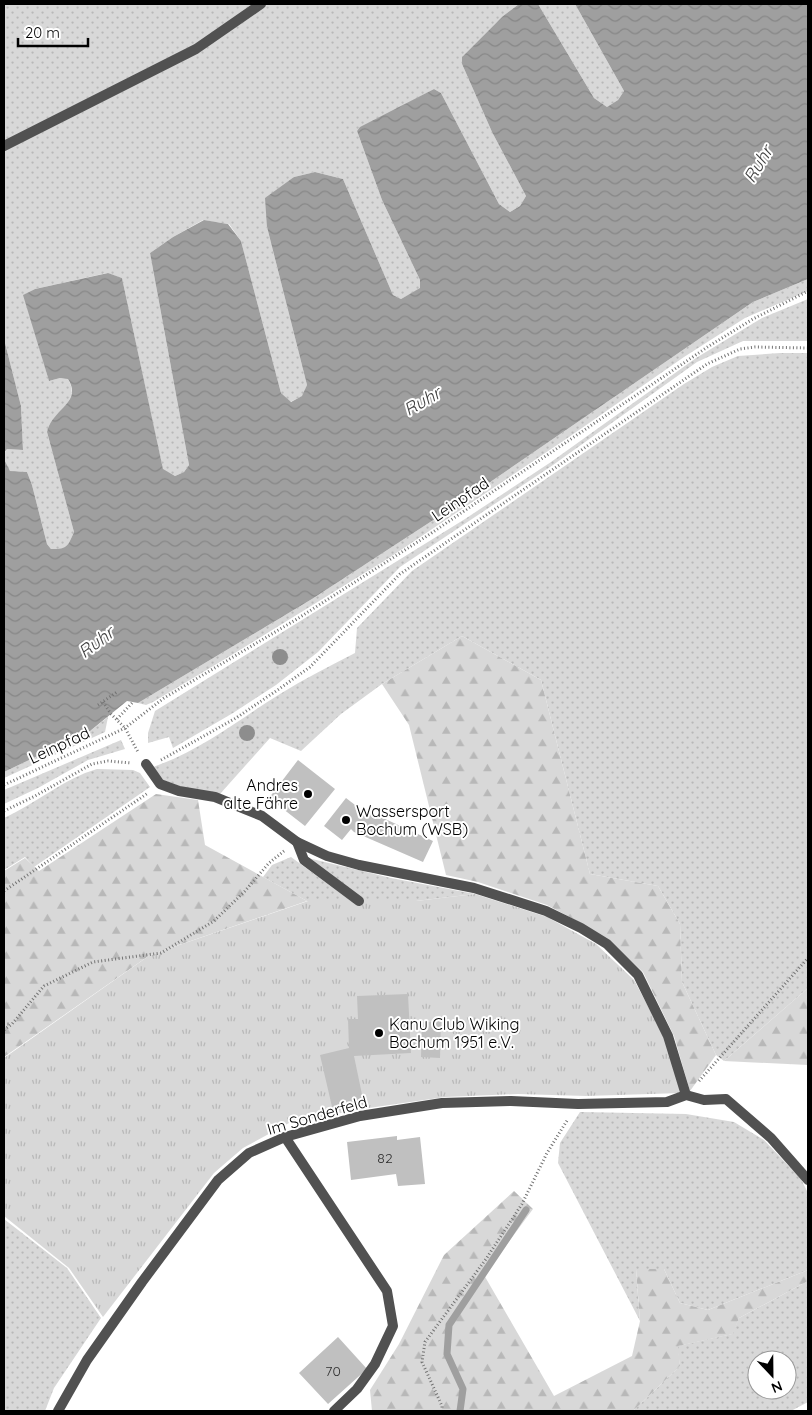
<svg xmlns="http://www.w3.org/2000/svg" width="812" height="1415" viewBox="0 0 812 1415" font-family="Quicksand,sans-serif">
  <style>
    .grass { fill: url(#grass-dots); fill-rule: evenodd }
    .forest { fill: url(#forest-firs) }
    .park { fill: url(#park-tufts) }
    .water { fill: url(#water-waves) }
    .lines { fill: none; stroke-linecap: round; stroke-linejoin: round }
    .stream { stroke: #9f9f9f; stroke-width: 7 }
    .building { fill: #c0c0c0 }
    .path { stroke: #737373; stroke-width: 3; stroke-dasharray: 1 2.5; stroke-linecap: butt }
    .lane { stroke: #515151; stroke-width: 10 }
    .street { stroke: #515151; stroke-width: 10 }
    .tree { fill: #8d8d8d }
    .poi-dot { fill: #000; stroke: #fff; stroke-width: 2 }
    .labels { text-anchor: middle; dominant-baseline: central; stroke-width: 4; stroke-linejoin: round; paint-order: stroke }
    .number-label { font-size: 14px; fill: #303030 }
    .street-label { font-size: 16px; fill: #000; stroke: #fff }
    .poi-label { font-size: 16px; fill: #000; stroke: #fff; text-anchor: start }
    .water-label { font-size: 18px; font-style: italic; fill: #404040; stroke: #fff }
  </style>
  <defs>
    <pattern id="grass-dots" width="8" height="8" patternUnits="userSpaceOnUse" patternTransform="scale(1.25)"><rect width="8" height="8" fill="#d8d8d8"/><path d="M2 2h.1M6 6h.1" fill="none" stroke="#b8b8b8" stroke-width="1.8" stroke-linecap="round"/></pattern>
    <pattern id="forest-firs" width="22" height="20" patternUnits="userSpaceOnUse" patternTransform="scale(1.25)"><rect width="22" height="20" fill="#d8d8d8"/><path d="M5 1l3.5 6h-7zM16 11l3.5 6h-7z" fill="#b8b8b8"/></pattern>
    <pattern id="park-tufts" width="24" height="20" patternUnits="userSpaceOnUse" patternTransform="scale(1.25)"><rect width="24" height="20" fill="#d8d8d8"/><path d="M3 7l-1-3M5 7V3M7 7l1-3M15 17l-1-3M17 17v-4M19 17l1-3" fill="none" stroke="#b8b8b8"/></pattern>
    <pattern id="water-waves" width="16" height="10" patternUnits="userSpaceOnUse" patternTransform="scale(1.25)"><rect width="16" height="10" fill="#9f9f9f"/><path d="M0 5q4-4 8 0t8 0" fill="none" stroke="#878787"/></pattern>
  </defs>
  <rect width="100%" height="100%" fill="#fff"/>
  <path class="grass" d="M4 4H519L503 16 463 56 462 64 492 132 526 196 520 206 510 212 499 204 441 93 434 89 357 131 382 200 420 280 421 288 401 299 393 295 343 179 315 172 294 177 267 227 307 385 303 396 290 402 281 393 241 241 229 224 203 220 173 237 150 253 189 465 184 472 175 476 163 470 122 278 107 273 35 289 24 295 49 381 60 378 68 379C82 404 52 409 47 432L74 532C68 546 68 550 51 549L47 544 32 485 27 472 10 471C6 463 1 457 7 449L23 450 21 406 4 339Z
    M538 4H575L624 91 618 100 607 107 594 98Z
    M808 279V291L745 318 684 357 569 437 392 556 235 653 153 702 146 705 138 703 312 599 461 502 753 302Z
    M808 299V341H743L697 362 553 465 400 567 318 652 276 685 233 713 173 748 169 737 148 743V733L155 711 465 519 551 462 696 358 762 318Z
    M780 353H808V988L724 1061 716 1055 682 982 680 924 658 886 590 874 541 680 462 636 382 684 341 714 301 751 270 738 220 794 190 790 163 780 153 767C200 751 238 720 280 694 304 679 330 666 355 653L357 628 412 571 684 384 712 367 738 356Z
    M108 717 105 732 4 778V772L90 731Z
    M121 740 125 749 88 760 38 788 4 804V790Z
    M97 769 133 770 140 773 150 787 34 867 25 857 4 870V818C35 804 65 778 97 769Z
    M291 857 351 901H307L263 877 272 865Z
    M308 858 391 878 475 894 416 901H361Z
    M580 1112 686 1114 734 1122 764 1140 801 1179 808 1193V1270L708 1310 680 1303 664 1269H636L640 1321 558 1163 560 1143Z
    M4 1219 67 1268 101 1318 54 1388 45 1411H4Z
    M808 1281V1402L791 1411H633L680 1366 677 1346 732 1334 739 1318ZM757 1360H787V1390H757Z"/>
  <path class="forest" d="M462 636 541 680 590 874 658 886 680 924 682 982 716 1055 690 1091 674 1036 643 972 609 941 581 923 547 905 478 882 446 875 409 725 382 684Z
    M156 794 198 800 205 845 307 901 150 955 4 1057V871L25 858 39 871Z
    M808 988V1065L724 1061Z
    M514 1191 533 1209 484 1275 554 1396 632 1356 640 1321 636 1269H664L680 1303 708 1310 808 1270V1281L739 1318 733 1334 678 1346 680 1366 633 1411H372L370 1390 399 1344 444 1255Z"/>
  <path class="park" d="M475 894 547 917 596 944 634 980 665 1038 682 1093 586 1096 518 1094 445 1097 362 1109 289 1123 243 1148 214 1173 103 1317 69 1268 4 1216V1058L150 955 308 901H416Z"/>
  <path class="water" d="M519 4H538L594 98 607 107 618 100 624 91 575 4H808V279L753 302 461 502 312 599 138 703 127 701 90 731 4 772V459L10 471 27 472 32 485 47 544 51 549C68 550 68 545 74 532L47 432C52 409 83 403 68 379L60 378 49 381 23 295 35 289 108 273 122 278 163 469 175 476 184 472 189 465 150 253 173 237 204 220 228 224 241 241 281 393 291 402 302 396 307 385 267 227 265 198 294 177 315 172 343 179 393 295 401 299 420 288V280L382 200 357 131 360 127 434 89 441 93 499 204 510 212 520 206 526 196 492 132 462 64V57L503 16Z
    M4 339 21 406 23 450 7 449 4 453Z"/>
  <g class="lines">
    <path class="stream" d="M460 1411 463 1389 447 1354 449 1325 526 1210"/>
  </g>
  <path class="building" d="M298 760 335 789 305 826 269 798Z
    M346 798 368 815 370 812 433 841 423 862 354 832 351 829 342 840 324 826Z
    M408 994 411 1053 354 1056 364 1104 333 1111 320 1055 349 1048 348 1019H358L357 996Z
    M422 1022H441L440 1058 421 1057Z
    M397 1136V1140L420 1137 425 1184 398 1186 396 1174 351 1180 347 1142Z
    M338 1337 367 1369 328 1404 299 1373Z"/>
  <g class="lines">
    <path class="path" d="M103 702 111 714 125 728 138 752
      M98 705 117 692
      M117 719 133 702
      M161 760 236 718 279 689 310 667 400 574 707 364 740 349 755 347 808 348
      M4 785 125 728 164 698 297 619 430 534 709 346 753 319 808 291
      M4 811 35 796 92 764 108 761 131 763
      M4 891 148 793
      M4 1024H11
      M4 1030 12 1024 44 986 93 962 161 953 214 921 245 891 269 863 284 851
      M699 1081 808 958
      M442 1411V1406L422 1362 425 1342 486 1259 522 1204 547 1153 568 1119"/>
    <path class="lane" d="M4 146 196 49 261 4
      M297 842 304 860 359 901
      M285 1137 387 1291 393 1326 375 1364 357 1389 334 1411"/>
    <path class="street" d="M146 764 160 784 179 791 215 797 262 816 297 842 327 856 359 865 474 888 546 911 581 928 607 944 638 975 668 1036 686 1095
      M686 1095 704 1100 726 1099 771 1138 808 1180
      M58 1411 87 1360 142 1282 218 1180 249 1153 285 1137 360 1116 442 1103 511 1101 578 1104 667 1102 686 1095"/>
  </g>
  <g class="tree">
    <circle cx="280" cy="657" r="8"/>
    <circle cx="247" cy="733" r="8"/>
  </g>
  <g class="poi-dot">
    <circle cx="308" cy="794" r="5"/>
    <circle cx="346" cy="820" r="5"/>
    <circle cx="379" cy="1033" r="5"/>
  </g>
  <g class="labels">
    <g class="number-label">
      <text x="385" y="1158">82</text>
      <text x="333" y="1371">70</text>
    </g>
    <g class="street-label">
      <text transform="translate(460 499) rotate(-34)">Leinpfad</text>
      <text transform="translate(59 745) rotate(-25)">Leinpfad</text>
      <text transform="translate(317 1115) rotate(-16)">Im Sonderfeld</text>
    </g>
    <g class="poi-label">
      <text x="298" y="785" text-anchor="end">Andres<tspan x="298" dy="18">alte Fähre</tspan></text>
      <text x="356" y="811">Wassersport<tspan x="356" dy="18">Bochum (WSB)</tspan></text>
      <text x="389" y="1024">Kanu Club Wiking<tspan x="389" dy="18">Bochum 1951 e.V.</tspan></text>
    </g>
    <g class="water-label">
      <text transform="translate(758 164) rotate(-59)">Ruhr</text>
      <text transform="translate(422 401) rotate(-30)">Ruhr</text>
      <text transform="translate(96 642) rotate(-37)">Ruhr</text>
    </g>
  </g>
  <rect width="812" height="1415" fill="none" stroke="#000000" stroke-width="10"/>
  <g transform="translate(772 1375) rotate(158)"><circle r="24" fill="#ffffff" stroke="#999999"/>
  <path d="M0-4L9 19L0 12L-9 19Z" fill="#000000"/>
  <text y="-8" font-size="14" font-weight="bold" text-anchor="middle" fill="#000000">N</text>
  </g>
  <path d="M18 38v8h70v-8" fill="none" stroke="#000000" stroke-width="2.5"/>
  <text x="25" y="38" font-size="15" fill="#000000" stroke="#ffffff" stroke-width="4" paint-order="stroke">20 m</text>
</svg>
